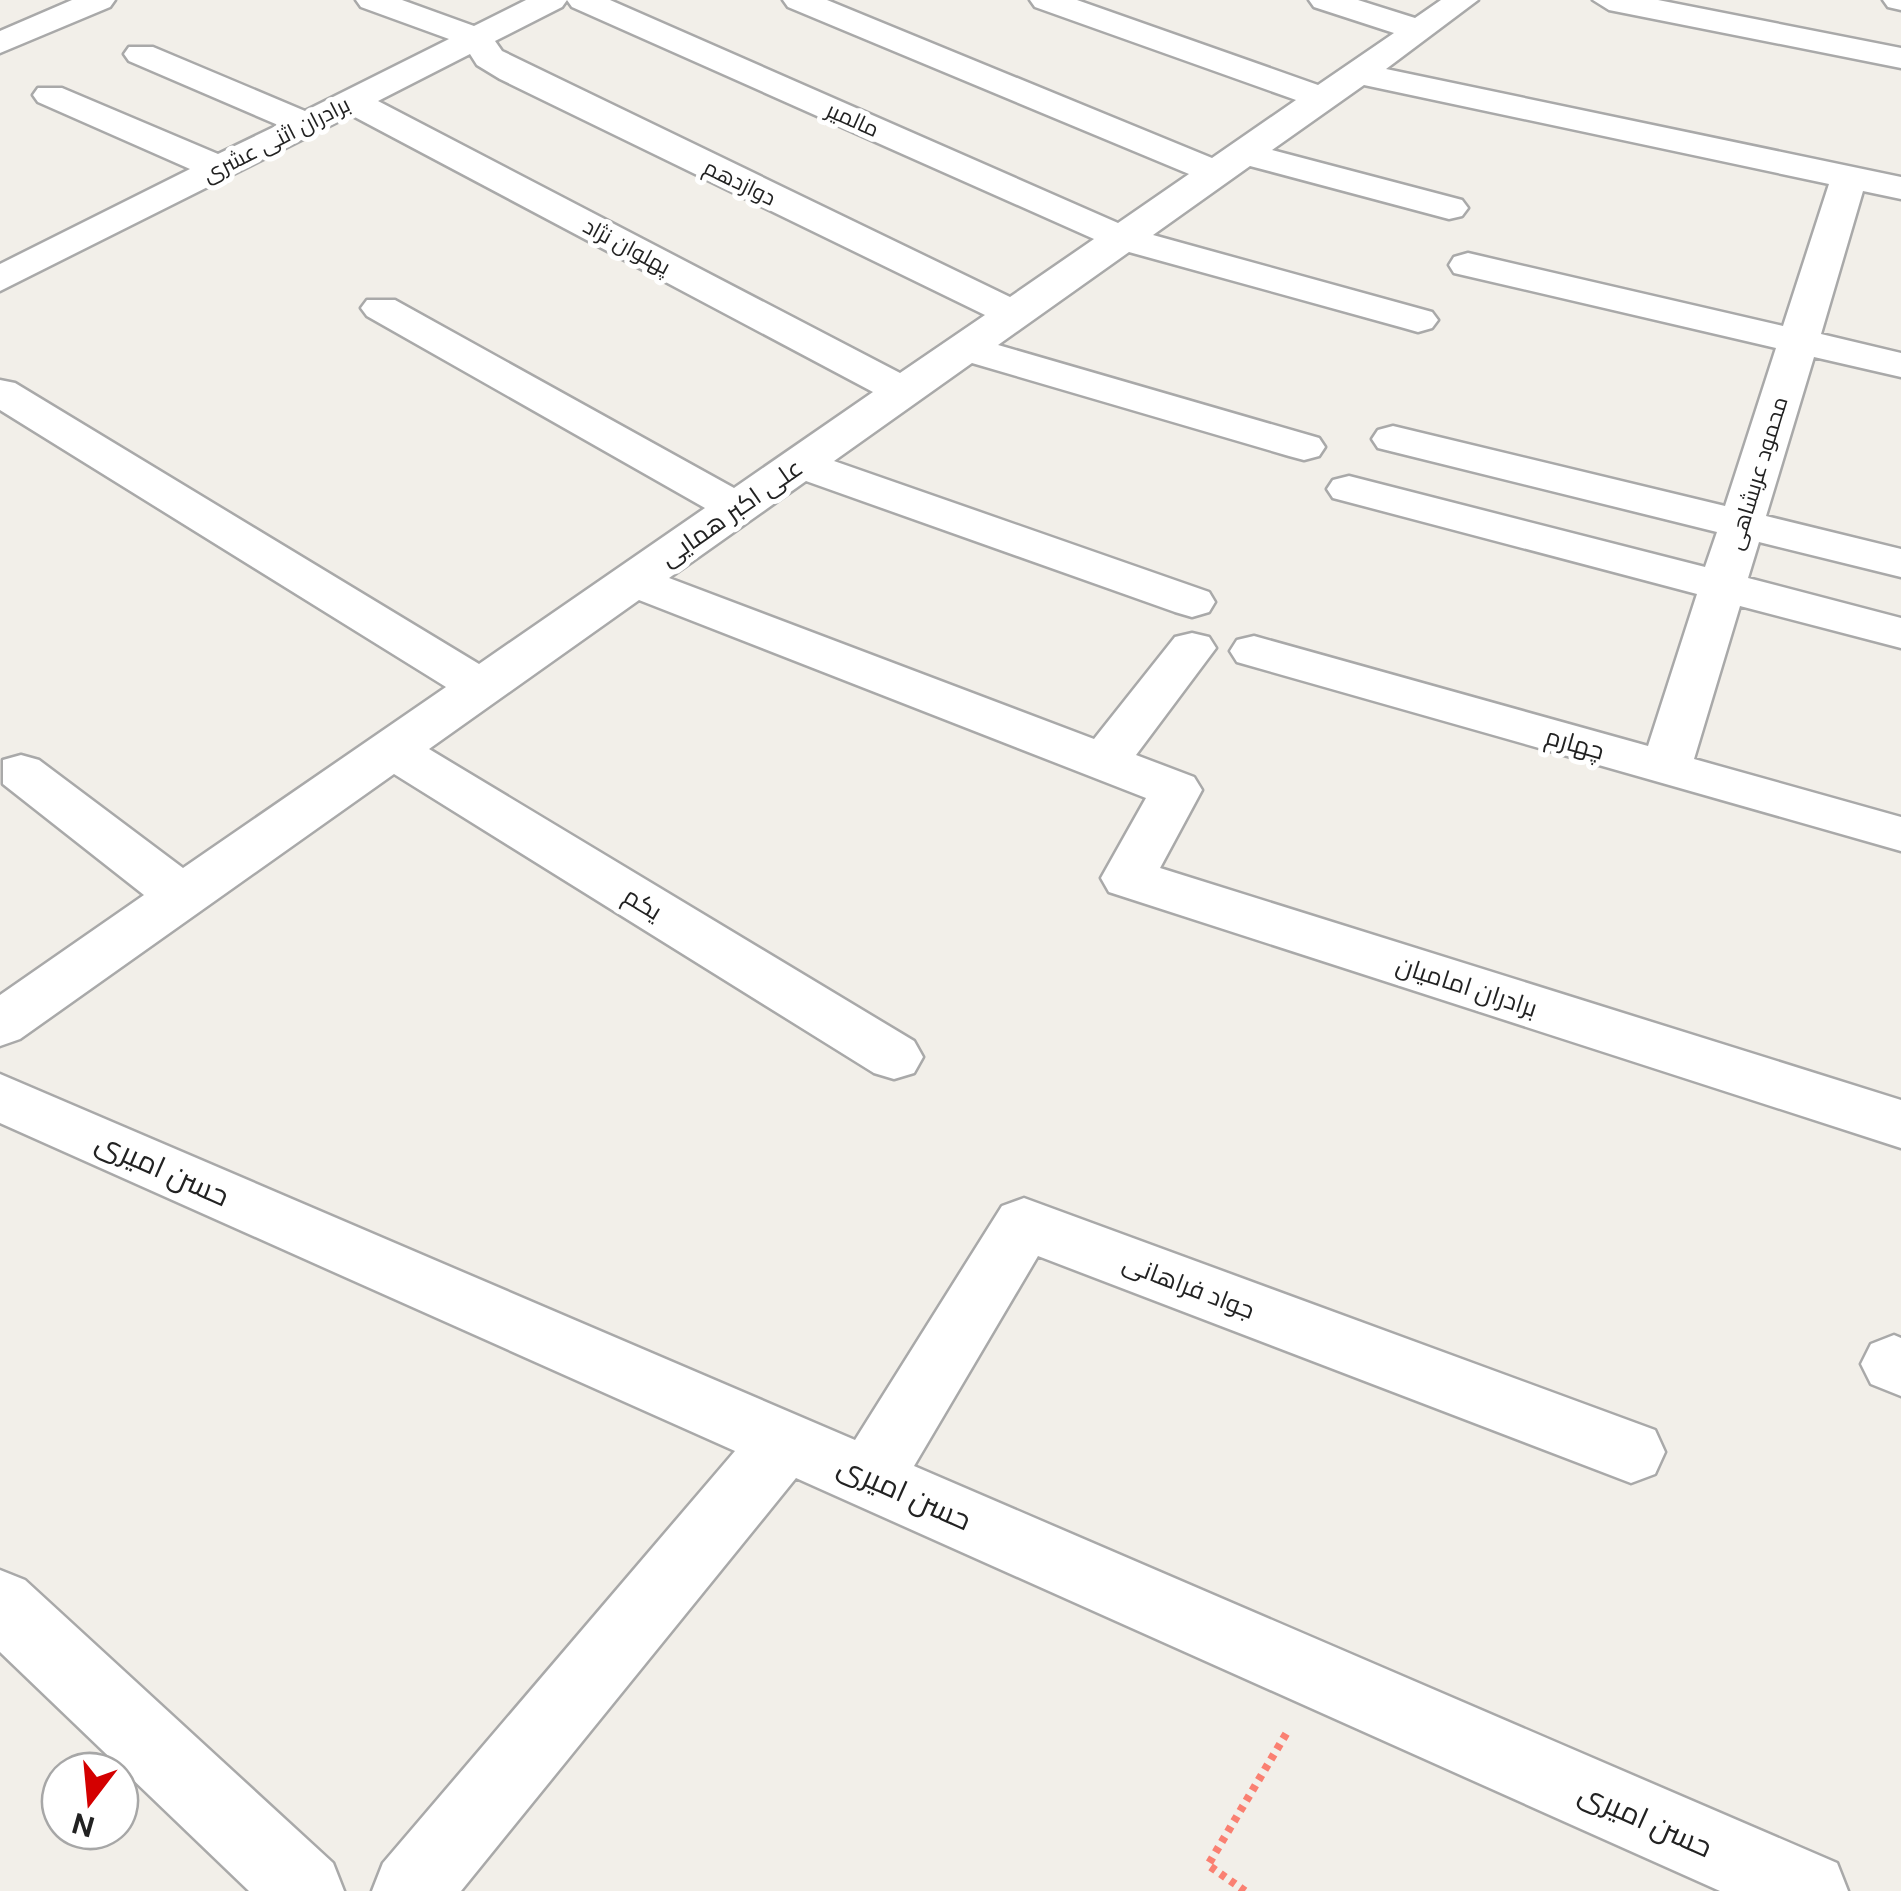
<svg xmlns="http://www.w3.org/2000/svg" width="1901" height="1891" viewBox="0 0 1901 1891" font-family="'Public Sans',Cairo,sans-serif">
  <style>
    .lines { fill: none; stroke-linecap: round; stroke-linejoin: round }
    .minor-casing { stroke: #a9a9a9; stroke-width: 5 }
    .path { stroke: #fa8072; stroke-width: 8; stroke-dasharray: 6 6; stroke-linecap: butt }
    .minor { fill: #fff; fill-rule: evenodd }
    .labels { text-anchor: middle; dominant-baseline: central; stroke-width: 10; stroke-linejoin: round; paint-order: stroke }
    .far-street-label { font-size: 22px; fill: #222; stroke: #fff }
    .street-label { font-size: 25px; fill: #222; stroke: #fff }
    .near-street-label { font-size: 30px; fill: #222; stroke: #fff }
  </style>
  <rect width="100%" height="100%" fill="#f2efe9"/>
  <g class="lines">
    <defs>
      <path id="minor" d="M72 0H115L110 7 0 53V31Z
        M356 0H402L474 26 526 0H610L1118 223 1189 174 788 7 783 0H827L1212 158 1296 100 1035 7 1030 0H1077L1318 85 1394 33 1314 7 1309 0H1358L1415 18 1441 0H1478L1386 69 1901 177V199L1863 191 1821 334 1901 353V377L1814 357 1766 516 1901 549V577L1759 542 1748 578 1901 618V648L1740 606 1694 759 1901 817V851L1237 662 1230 651 1237 640 1254 636 1648 746 1697 594 1333 498 1327 489 1333 480 1349 476 1705 567 1717 532 1378 448 1372 439 1378 430 1393 426 1725 506 1776 348 1454 273 1449 265 1454 257 1468 253 1783 326 1829 184 1364 85 1272 150 1462 200 1468 208 1462 216 1449 219 1250 166 1153 235 1432 312 1438 320 1432 328 1418 332 1404 328 1129 252 998 345 1319 438 1325 447 1319 456 1304 460 1289 456 972 363 834 461 1209 592 1215 602 1209 612 1192 617 1175 612 806 481 669 578 1094 739 1175 637 1192 633 1209 637 1216 648 1136 755 1194 777 1202 790 1160 868 1901 1100V1148L1109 892 1101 878 1146 798 639 600 429 749 914 1041 923 1057 914 1073 894 1079 874 1073 394 774 20 1039 0 1046V995L144 895 3 784V760L21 755 39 760 183 868 446 687 0 410V380L15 383 479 664 705 508 367 316 361 308 367 300H395L734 488 873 392 351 115 0 291V264L190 169 38 102 33 95 38 88H62L218 154 278 125 129 61 124 54 129 47H153L305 111 449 39 361 7ZM567 0 572 7 1094 239 1010 297 502 51 495 41 562 7ZM470 54 477 65 500 79 985 315 900 373 378 101Z
        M1593 0H1658L1901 48V68L1609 10Z
        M1883 0H1901V10L1888 7Z
        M0 1074 855 1440 1002 1206 1024 1198 1655 1430 1665 1452 1655 1474 1631 1483 1038 1256 914 1466 1837 1863 1848 1891H1720L796 1478 461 1891H372L383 1863 735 1451 0 1123Z
        M1894 1335 1901 1338V1396L1871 1384 1861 1364 1871 1344Z
        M0 1570 25 1580 333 1863 344 1891H249L0 1652Z"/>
    </defs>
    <use href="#minor" class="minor-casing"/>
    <path class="path" d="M1245 1891 1208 1865 1289 1729"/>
    <use href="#minor" class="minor"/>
  </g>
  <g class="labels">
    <g class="far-street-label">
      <text transform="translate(853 119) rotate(24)">مالمیر</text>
      <text transform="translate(276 139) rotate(-27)">برادران اثنی عشری</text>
      <text transform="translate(740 182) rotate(26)">دوازدهم</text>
      <text transform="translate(627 246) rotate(28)">پهلوان نژاد</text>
      <text transform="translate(1757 473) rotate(-73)">محمود عربشاهی</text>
    </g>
    <g class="street-label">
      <text transform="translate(731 512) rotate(-35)">علی اکبر همایی</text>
      <text transform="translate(1575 743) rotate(16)">چهارم</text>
      <text transform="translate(643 903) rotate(31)">یکم</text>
      <text transform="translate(1467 986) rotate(18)">برادران امامیان</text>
      <text transform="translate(1189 1286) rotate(21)">جواد فراهانی</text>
    </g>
    <g class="near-street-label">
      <text transform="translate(163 1168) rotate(24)">حسن امیری</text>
      <text transform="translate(905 1492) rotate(24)">حسن امیری</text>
      <text transform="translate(1646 1819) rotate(24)">حسن امیری</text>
    </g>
  </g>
  <g transform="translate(90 1801) rotate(196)"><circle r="48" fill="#ffffff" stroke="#a7a7a7" stroke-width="2.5"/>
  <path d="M0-8L18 38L0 25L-18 38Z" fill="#d40000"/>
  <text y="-15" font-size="28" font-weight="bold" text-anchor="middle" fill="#222222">N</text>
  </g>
</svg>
